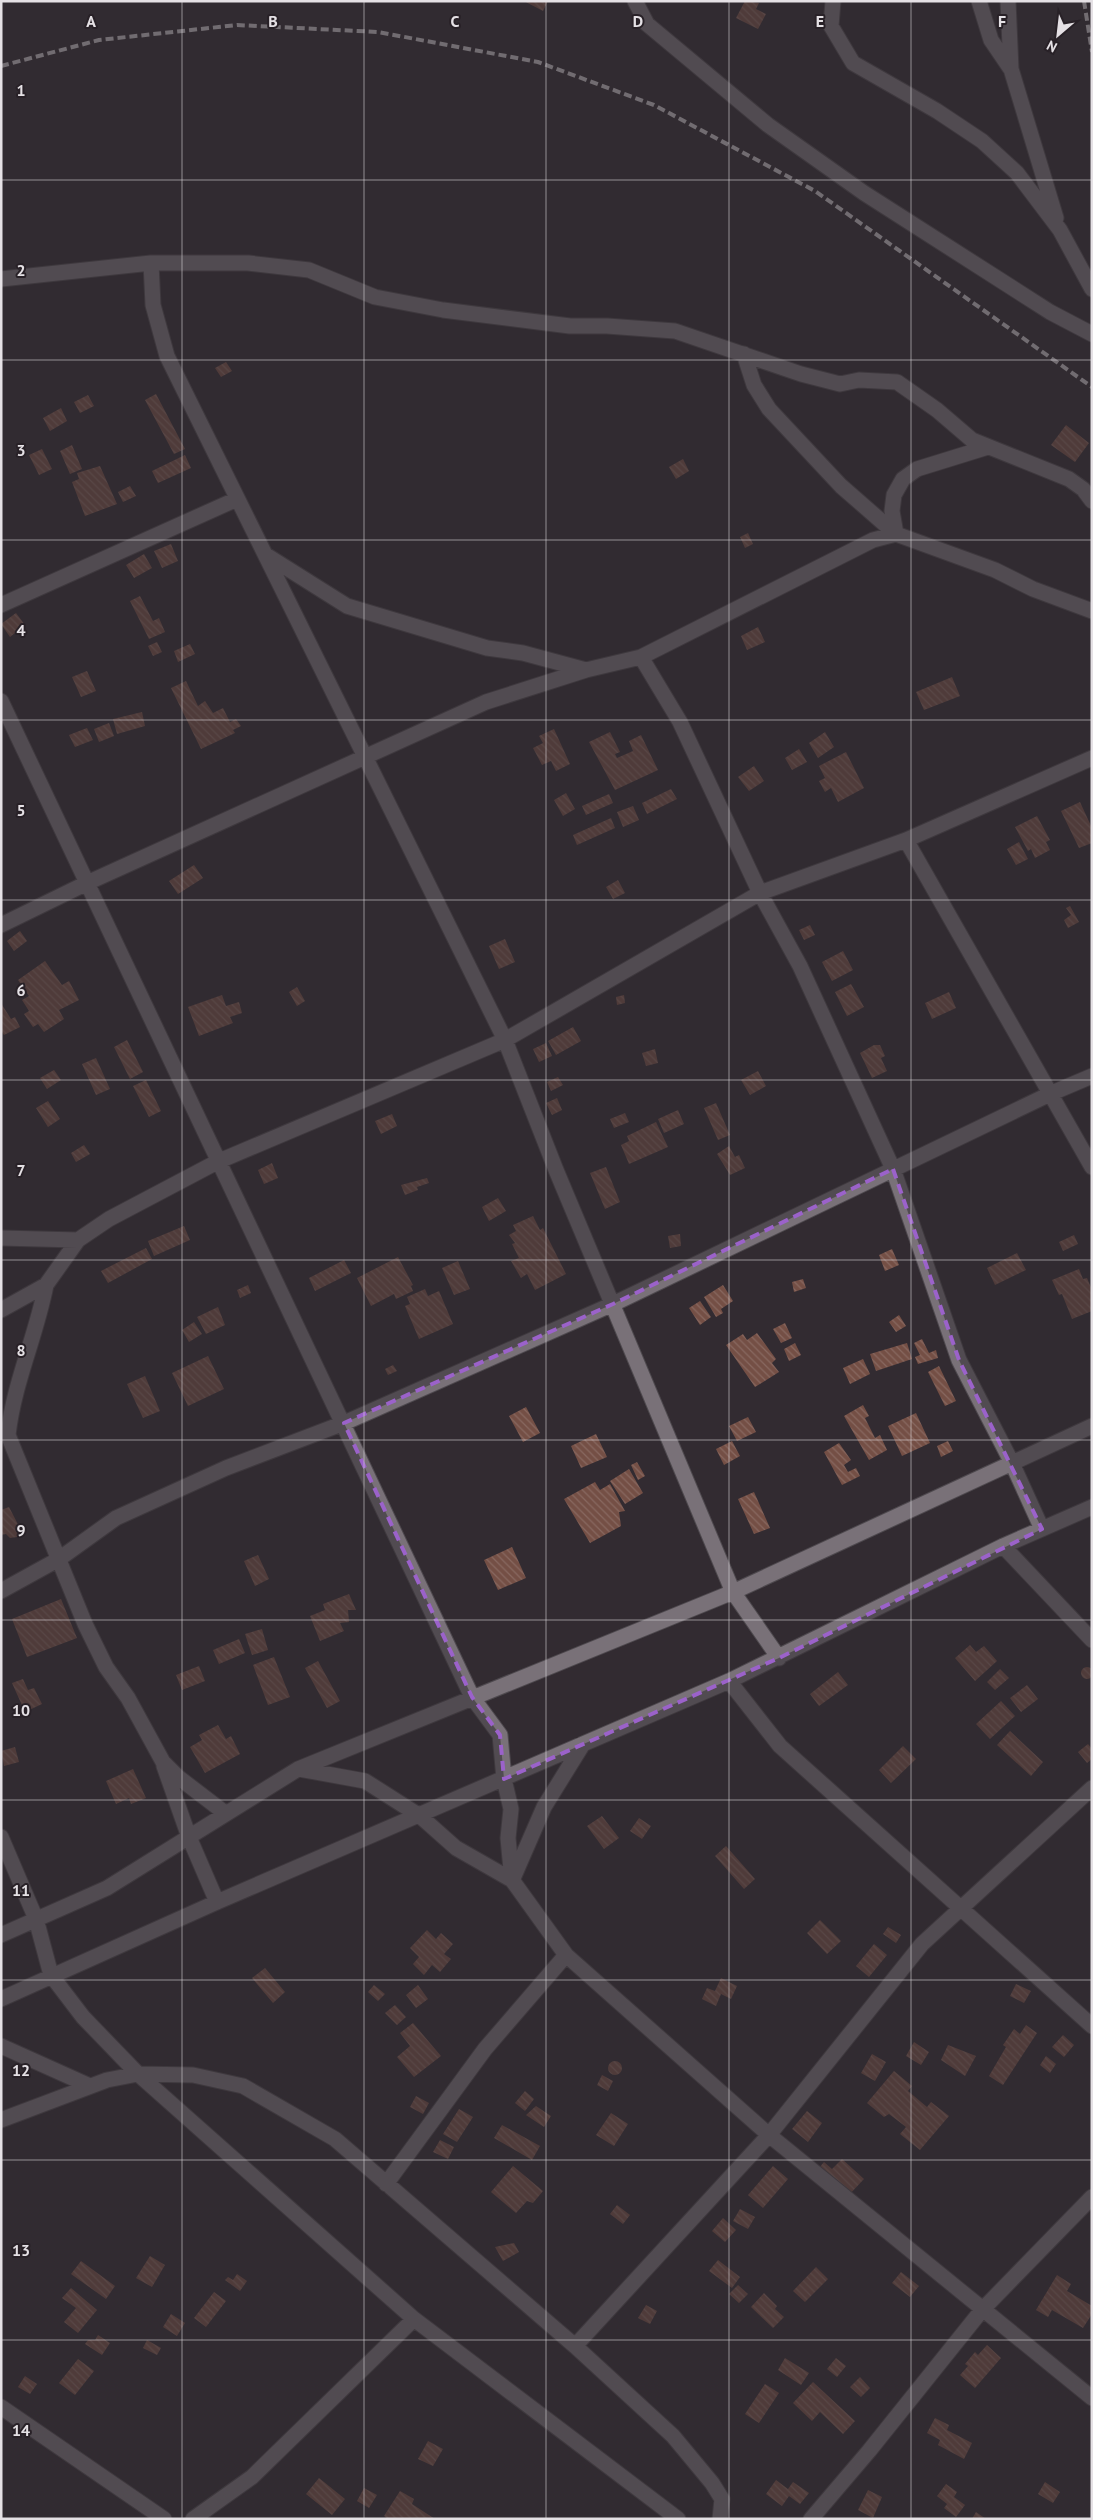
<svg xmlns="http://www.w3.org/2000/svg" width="1093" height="2520" viewBox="0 0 1093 2520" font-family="'PT Sans',sans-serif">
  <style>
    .building { fill: url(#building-back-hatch) }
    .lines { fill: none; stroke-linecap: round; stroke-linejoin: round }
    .minor-casing { stroke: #4e494e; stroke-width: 17 }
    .minor { stroke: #797178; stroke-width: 15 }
    .rail { stroke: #bfbabe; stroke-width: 4; stroke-dasharray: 8 4; stroke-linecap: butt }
    .marked { fill: none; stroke: #9b62ca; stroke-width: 4; stroke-dasharray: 10 6; stroke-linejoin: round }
    .grid { fill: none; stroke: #e5e1e5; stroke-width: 1; stroke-opacity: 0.55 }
    .grid-label { font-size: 16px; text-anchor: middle; font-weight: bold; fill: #e5e1e5; stroke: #282127; stroke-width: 4; stroke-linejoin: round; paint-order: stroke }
  </style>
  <defs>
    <pattern id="building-back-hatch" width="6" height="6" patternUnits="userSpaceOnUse" patternTransform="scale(1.25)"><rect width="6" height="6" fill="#744f45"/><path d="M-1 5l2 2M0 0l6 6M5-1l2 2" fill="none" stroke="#886860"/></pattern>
  </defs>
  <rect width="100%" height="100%" fill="#322b31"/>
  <path class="building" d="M524 1H548L543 11Z
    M745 1 759 3 756 9 766 14 758 29 736 18Z
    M226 362 232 371 221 377 215 368Z
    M156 394 185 449 174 454 145 400Z
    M88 395 94 406 80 413 74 402Z
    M61 408 67 421 50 431 43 418Z
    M1066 425 1089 443 1075 462 1051 445Z
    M72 445 82 469 70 474 60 451Z
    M42 449 52 469 39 475 29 455Z
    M185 455 191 468 158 483 152 471Z
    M683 459 689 471 676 479 669 467Z
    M100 466 117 504 85 516 72 482 79 479 77 473Z
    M130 486 136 496 123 502 118 492Z
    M748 533 753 544 745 548 740 537Z
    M171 544 178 561 162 568 154 551Z
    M144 554 152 568 134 578 126 565Z
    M140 596 153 621 159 618 165 632 149 639 130 601Z
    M16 613 25 625 10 637 1 624Z
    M758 627 765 642 747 650 741 636Z
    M157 642 162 652 153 656 148 646Z
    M190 644 195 654 178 662 174 651Z
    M87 671 96 691 81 697 72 677Z
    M952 677 960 696 924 710 916 692Z
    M186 681 198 706 205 701 213 713 223 708 230 722 236 719 241 726 233 730 235 733 201 749 171 688Z
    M142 712 145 726 117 734 113 719Z
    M109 723 114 736 99 742 94 729Z
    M87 728 93 740 75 747 69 735Z
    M554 729 570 764 556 771 551 761 542 765 533 748 543 743 539 736Z
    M610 732 620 752 615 754 617 758 633 751 629 741 641 735 658 770 615 790 589 742Z
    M825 732 834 747 818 758 809 743Z
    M799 749 807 762 792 770 785 758Z
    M846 752 864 788 838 802 831 788 825 792 819 781 825 778 819 766Z
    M754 766 764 781 749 791 738 777Z
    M671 789 677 799 647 814 642 803Z
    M566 793 575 809 563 816 554 800Z
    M609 794 613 803 586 815 582 806Z
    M1080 802 1092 828V843L1079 848 1061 811Z
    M633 806 639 820 623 827 617 812Z
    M1037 816 1050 840 1046 842 1050 850 1035 858 1031 849 1028 851 1015 827Z
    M611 818 615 828 577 845 573 835Z
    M1019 842 1028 859 1016 865 1007 849Z
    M194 865 203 878 178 894 169 881Z
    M618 880 625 893 613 899 606 887Z
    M1070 906 1079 922 1068 928 1064 920 1071 915 1066 908Z
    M810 925 815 935 804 940 799 930Z
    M20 931 27 941 14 951 7 941Z
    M505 939 515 962 499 969 489 946Z
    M843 951 853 970 832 981 822 962Z
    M45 961 62 985 69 981 79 1000 59 1010 64 1019 44 1032 38 1024 33 1027 24 1014 29 1011 22 1000 29 996 18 980Z
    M851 984 864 1007 847 1016 835 992Z
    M297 987 305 1001 297 1006 289 992Z
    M949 992 956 1008 932 1019 925 1003Z
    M222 995 226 1006 239 1002 242 1013 230 1017 233 1023 199 1036 188 1007Z
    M624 995 625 1003 617 1005 616 997Z
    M1 1003 11 1019 15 1017 20 1027 4 1035 1 1031Z
    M573 1027 581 1041 556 1055 548 1041Z
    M127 1040 143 1072 130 1079 114 1047Z
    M546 1043 552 1056 539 1062 533 1049Z
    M874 1045H880L885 1056 881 1058 887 1071 872 1078 860 1053Z
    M655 1049 658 1063 646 1066 642 1053Z
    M96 1058 110 1089 96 1095 82 1064Z
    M54 1070 61 1080 47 1089 40 1078Z
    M758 1071 766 1086 750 1095 741 1080Z
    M558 1077 563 1085 551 1091 547 1082Z
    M146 1080 161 1111 149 1117 133 1086Z
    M557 1098 562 1110 552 1115 546 1103Z
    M48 1101 60 1119 48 1127 36 1108Z
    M716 1103 730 1135 718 1140 704 1108Z
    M678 1110 684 1124 664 1133 658 1119Z
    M625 1113 629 1122 614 1128 610 1119Z
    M392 1114 397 1126 381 1134 375 1121Z
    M656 1122 668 1147 629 1164 621 1145 629 1141 627 1136Z
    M84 1145 90 1154 76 1162 71 1153Z
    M729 1146 735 1157 739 1155 745 1168 730 1175 717 1154Z
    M272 1163 278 1178 264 1184 258 1170Z
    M606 1167 620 1202 605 1209 590 1173Z
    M427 1178 429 1183 417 1187 418 1190 405 1195 401 1185Z
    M498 1198 506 1211 489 1221 482 1207Z
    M533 1216 540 1230 543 1228 566 1274 535 1290 527 1274 521 1278 511 1261 519 1258 512 1244 515 1243 509 1235 516 1231 513 1225Z
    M184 1226 190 1240 154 1256 148 1241Z
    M680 1234 681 1246 670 1248 668 1236Z
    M1074 1235 1078 1244 1063 1251 1059 1242Z
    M146 1248 152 1259 108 1283 101 1271Z
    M892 1249 899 1265 885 1271 879 1255Z
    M1017 1253 1026 1270 995 1285 987 1268Z
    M398 1257 413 1285 411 1286 413 1291 396 1299 394 1294 371 1306 357 1278Z
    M344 1260 351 1273 315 1291 309 1278Z
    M458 1261 470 1289 454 1295 442 1268Z
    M1079 1269 1083 1279 1087 1278 1092 1290V1311L1072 1319 1062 1294 1059 1295 1052 1280Z
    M803 1279 806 1288 794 1292 792 1282Z
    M248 1285 251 1293 240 1298 237 1290Z
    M723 1285 733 1301 721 1309 723 1313 716 1317 704 1297Z
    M425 1289 428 1296 439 1291 453 1324 419 1339 405 1306 410 1304 407 1297Z
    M700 1301 711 1317 700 1325 689 1308Z
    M218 1307 225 1325 206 1334 197 1317Z
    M899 1315 906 1326 896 1332 889 1322Z
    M194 1322 202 1334 189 1342 182 1330Z
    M785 1323 792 1338 781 1343 773 1329Z
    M757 1333 776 1359 772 1363 779 1372 755 1387 726 1345 743 1334 747 1340Z
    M922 1339 929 1353 936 1350 938 1358 918 1364 915 1357 920 1355 914 1343Z
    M795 1343 801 1355 789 1361 784 1349Z
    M907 1343 912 1359 876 1371 870 1354Z
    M208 1356 224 1389 188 1406 172 1373Z
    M863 1359 870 1374 850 1384 843 1368Z
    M393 1365 397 1371 388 1375 385 1369Z
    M939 1366 956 1401 945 1406 928 1372Z
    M145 1376 160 1411 143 1418 127 1384Z
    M863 1405 869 1416 865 1418 875 1438 880 1435 887 1450 869 1460 844 1416Z
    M526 1407 540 1433 523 1442 509 1416Z
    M916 1413 930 1443 902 1456 888 1426Z
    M748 1417 756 1432 737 1441 729 1426Z
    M596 1434 607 1457 581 1468 571 1446Z
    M732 1441 740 1456 724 1465 716 1449Z
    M948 1441 953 1451 941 1457 937 1446Z
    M839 1443 851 1460 844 1465 848 1472 856 1468 860 1476 842 1485 824 1452Z
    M637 1462 645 1476 638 1480 631 1465Z
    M629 1469 643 1493 625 1504 610 1481Z
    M595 1482 600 1490 610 1484 625 1511 619 1512 621 1526 590 1543 564 1499Z
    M754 1492 770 1528 754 1534 738 1499Z
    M9 1507 24 1536 10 1538 6 1534 1 1535V1510Z
    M512 1547 526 1578 498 1590 484 1560Z
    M258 1555 269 1579 255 1586 244 1561Z
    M349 1594 356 1610H348L349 1622 340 1623 344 1631 320 1641 310 1616 325 1610 323 1604Z
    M61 1599 77 1638 27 1657 12 1619Z
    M262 1629 268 1650 252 1655 245 1634Z
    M239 1639 245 1653 219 1664 213 1650Z
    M970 1645 976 1652 984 1646 997 1661 975 1681 955 1658Z
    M274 1657 290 1697 268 1705 253 1665Z
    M318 1661 340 1701 327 1708 305 1668Z
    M199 1666 205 1681 182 1690 176 1675Z
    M1081 1673a6 6 0 1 1 12 0a6 6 0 1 1-12 0Z
    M1000 1669 1009 1678 995 1690 987 1682Z
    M838 1672 848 1685 819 1706 810 1694Z
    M23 1679 28 1690 34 1688 42 1704 25 1712 12 1683Z
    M1027 1685 1038 1699 1021 1712 1010 1698Z
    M1001 1701 1015 1716 990 1739 976 1724Z
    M218 1725 226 1739 231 1736 240 1754 205 1773 190 1747 202 1740 199 1735Z
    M1010 1731 1043 1762 1031 1776 997 1745Z
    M1088 1744 1092 1749V1759L1087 1763 1078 1752Z
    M903 1746 916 1759 891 1783 879 1770Z
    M15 1747 19 1762 4 1766 1 1751Z
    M133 1769 146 1798 131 1804 129 1798 116 1804 106 1781Z
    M602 1816 619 1838 604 1849 587 1826Z
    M639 1818 651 1826 642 1839 630 1831Z
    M726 1846 755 1879 744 1889 715 1856Z
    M820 1920 841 1941 827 1954 807 1933Z
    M888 1927 901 1935 896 1943 883 1934Z
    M427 1930 436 1939 441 1933 453 1944 444 1954 451 1959 440 1972 432 1965 424 1975 413 1964 419 1957 410 1948Z
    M874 1944 887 1955 869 1977 856 1966Z
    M265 1968 285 1992 273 2003 252 1978Z
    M721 1978 737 1986 731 1999 721 1994 716 2006 702 1999 707 1988 715 1991Z
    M1016 1984 1031 1991 1024 2003 1010 1996Z
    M374 1985 385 1994 378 2001 368 1992Z
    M418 1985 428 1999 416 2008 406 1995Z
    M395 2005 406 2017 397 2025 385 2013Z
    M413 2023 441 2056 414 2077 397 2057 410 2046 400 2033Z
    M1026 2025 1037 2033 1003 2085 989 2076 1006 2047 1003 2045 1014 2029 1020 2034Z
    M1063 2035 1074 2045 1064 2057 1052 2047Z
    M914 2042 929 2052 921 2065 906 2056Z
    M948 2045 976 2056 965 2076 941 2060Z
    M872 2054 886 2062 875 2081 861 2073Z
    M1046 2056 1056 2064 1050 2073 1040 2065Z
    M608 2068a7 7 0 1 1 14 0a7 7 0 1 1-14 0Z
    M894 2071 912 2086 908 2091 927 2107 931 2102 949 2116 920 2150 900 2134 906 2127 889 2114 884 2117 867 2103Z
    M602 2075 613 2081 608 2091 597 2085Z
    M525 2091 534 2099 525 2111 515 2103Z
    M416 2096 429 2103 423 2114 410 2107Z
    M536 2106 551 2116 544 2127 526 2115Z
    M459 2109 473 2117 457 2142 443 2134Z
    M807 2111 822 2123 808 2142 792 2129Z
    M611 2113 628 2124 614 2146 596 2135Z
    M502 2125 540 2146 532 2160 494 2138Z
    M440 2140 454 2147 448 2159 433 2152Z
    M842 2159 864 2179 848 2196 818 2169 824 2162 832 2169Z
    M513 2166 543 2191 533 2203 527 2201 516 2213 491 2192Z
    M773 2166 788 2179 763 2208 748 2195Z
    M617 2205 630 2215 623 2224 610 2214Z
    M740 2209 755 2217 748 2229 733 2221Z
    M723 2218 736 2230 725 2242 712 2231Z
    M514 2243 519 2252 503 2261 495 2247Z
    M150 2256 165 2265 152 2287 136 2278Z
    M718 2260 740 2277 732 2288 709 2271Z
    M81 2261 115 2286 106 2299 71 2274Z
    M816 2267 828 2279 805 2302 793 2291Z
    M901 2272 919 2286 910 2297 892 2283Z
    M237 2274 247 2281 240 2291 225 2280 228 2277 233 2280Z
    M1057 2275 1071 2284 1067 2291 1092 2306V2314L1083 2328 1052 2310 1048 2317 1036 2310Z
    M738 2285 748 2294 739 2303 729 2294Z
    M71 2288 97 2310 78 2333 64 2322 76 2308 62 2298Z
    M214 2292 226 2301 206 2327 194 2318Z
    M764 2293 777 2306 775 2309 784 2317 773 2328 751 2307Z
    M646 2305 657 2311 650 2324 638 2318Z
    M171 2314 185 2323 177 2336 163 2327Z
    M98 2335 110 2343 102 2355 85 2344 88 2340H95Z
    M147 2340 161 2348 157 2355 143 2348Z
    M987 2345 1001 2358 975 2388 960 2375 968 2366 965 2364 975 2352 978 2355Z
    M785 2358 809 2373 801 2385 778 2370Z
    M836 2358 846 2366 837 2377 827 2369Z
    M78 2359 94 2371 75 2395 59 2383Z
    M25 2376 37 2384 30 2394 18 2387Z
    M860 2377 870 2388 861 2397 850 2387Z
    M813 2382 855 2421 843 2434 820 2412 812 2421 793 2403Z
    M765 2384 779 2393 759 2423 745 2414Z
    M935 2418 949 2425 947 2430 972 2443 964 2459 938 2445 940 2440 927 2433Z
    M428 2441 443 2449 433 2466 418 2459Z
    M319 2478 345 2499 332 2515 306 2494Z
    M776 2480 788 2489 793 2482 809 2493 800 2504 789 2496 782 2506 766 2494Z
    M1045 2482 1060 2492 1053 2503 1038 2494Z
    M946 2484 957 2492 954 2497 965 2505 956 2517 944 2508 947 2504 937 2496Z
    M364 2488 377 2495 369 2508 357 2501Z
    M868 2490 882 2497 873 2518 858 2510Z
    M400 2491 414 2499 412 2504 435 2519H388L384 2516Z
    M976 2512 986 2519H972Z"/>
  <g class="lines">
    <defs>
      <path id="minor" d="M635 1 647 24 768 125 864 193 1050 312 1092 334
        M833 1 831 26 853 63 937 111 982 141 1017 173 1060 230 1092 289
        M979 1 991 40 1010 68
        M1008 1 1011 69 1056 218
        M151 263 153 305 167 356 505 1040 556 1170 733 1592 779 1658
        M1 279 151 263H248L309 270 375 297 443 310 570 326H607L675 331 801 374 840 384 859 380 897 382 937 410 972 440 1069 479 1083 489 1092 501
        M744 354 754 385 769 409 841 486 896 534
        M896 534 892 511 894 495 903 479 917 469 988 447
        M266 555 347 606 487 648 523 653 586 670
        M1 605 237 499
        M641 657 873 540 896 534 995 570 1033 589 1092 611
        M1 701 472 1697 500 1735 504 1779 511 1809 508 1838 512 1880
        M906 840 1092 1167
        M1 925 87 883 486 702 586 670 641 657 680 722 760 893 800 966 893 1169 959 1360 1012 1463 1042 1529
        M1 1238 78 1240
        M46 1285C36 1337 14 1382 8 1435L85 1624 106 1667 128 1698 163 1762 178 1777 225 1813
        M1 1310 46 1285 78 1240 109 1219 217 1162 505 1040 760 893 906 840 1092 758
        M1003 1546 1092 1640
        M1 1591 59 1559 116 1518 226 1468 344 1423 613 1304 1052 1093 1092 1076
        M729 1681 780 1746 1092 2026
        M164 1766 189 1837 217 1902
        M299 1769 365 1781 420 1816 456 1848 512 1880 566 1955 769 2135 1092 2398
        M1 1837 36 1919 51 1975 83 2017 138 2074 414 2319 678 2519
        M514 1876 544 1807 583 1744
        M1 1935 107 1888 298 1769 733 1592 1092 1426
        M1 1999 217 1902 729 1681 1003 1546 1092 1507
        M1 2046 90 2086
        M1 2120 107 2080 138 2074 193 2075 243 2086 335 2139 575 2346 673 2436 712 2483 722 2499 720 2519
        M386 2184 485 2049 566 1955
        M575 2346 769 2135 922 1944 1092 1788
        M1 2407 164 2519
        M193 2519 252 2477 414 2319
        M811 2519 869 2451 982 2310 1092 2197"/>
    </defs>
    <use href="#minor" class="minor-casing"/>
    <use href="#minor" class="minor"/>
    <path class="rail" d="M1084 1 1092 52
      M1 66 99 40 237 25 378 32 538 62 654 105 815 191 1092 387"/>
  </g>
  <path d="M0 0H1093V2520H0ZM893 1169 959 1360 1042 1529 779 1658 504 1779 500 1735 472 1697 344 1423 613 1304Z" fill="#322b31" fill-opacity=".55" fill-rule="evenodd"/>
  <path class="marked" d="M893 1169 959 1360 1042 1529 779 1658 504 1779 500 1735 472 1697 344 1423 613 1304Z"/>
  <path class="grid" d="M182 1V2519M364 1V2519M546 1V2519M729 1V2519M911 1V2519M1 180H1092M1 360H1092M1 540H1092M1 720H1092M1 900H1092M1 1080H1092M1 1260H1092M1 1440H1092M1 1620H1092M1 1800H1092M1 1980H1092M1 2160H1092M1 2340H1092"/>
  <g class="grid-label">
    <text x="91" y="27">A</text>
    <text x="273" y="27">B</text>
    <text x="455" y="27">C</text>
    <text x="638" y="27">D</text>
    <text x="820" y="27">E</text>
    <text x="1002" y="27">F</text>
    <text x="21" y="96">1</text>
    <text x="21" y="276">2</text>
    <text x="21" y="456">3</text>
    <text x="21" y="636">4</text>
    <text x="21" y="816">5</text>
    <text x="21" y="996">6</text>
    <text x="21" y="1176">7</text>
    <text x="21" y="1356">8</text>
    <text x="21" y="1536">9</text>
    <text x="21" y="1716">10</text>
    <text x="21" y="1896">11</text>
    <text x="21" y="2076">12</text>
    <text x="21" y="2256">13</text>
    <text x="21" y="2436">14</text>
  </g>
  <rect width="1093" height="2520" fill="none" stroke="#e5e1e5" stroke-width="5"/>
  <g transform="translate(1058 35) rotate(208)" stroke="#282127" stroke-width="4" paint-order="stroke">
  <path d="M0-4L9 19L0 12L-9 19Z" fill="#e5e1e5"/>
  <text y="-8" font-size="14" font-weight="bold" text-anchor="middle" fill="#e5e1e5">N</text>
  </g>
</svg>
